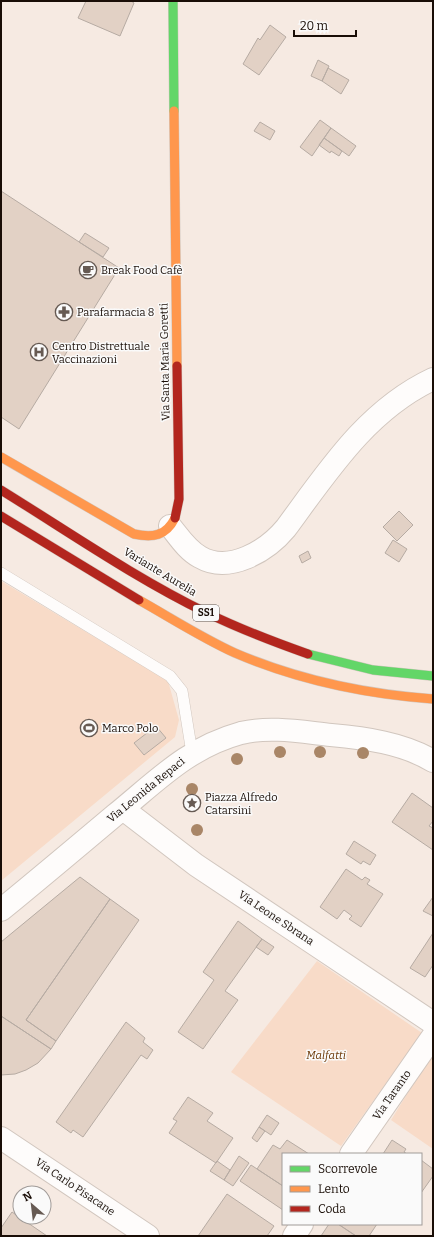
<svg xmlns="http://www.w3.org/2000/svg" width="434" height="1237" viewBox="0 0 434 1237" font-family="Bitter,serif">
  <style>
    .green { fill: #f8dbc8 }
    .building { fill: #e2d1c5; stroke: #b6aba3 }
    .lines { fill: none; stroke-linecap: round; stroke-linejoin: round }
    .lane-casing { stroke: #d1c6be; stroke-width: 12 }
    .street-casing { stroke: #d1c6be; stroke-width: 24 }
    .fast-casing { stroke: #d1c6be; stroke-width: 10 }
    .slow-casing { stroke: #d1c6be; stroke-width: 10 }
    .jam-casing { stroke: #d1c6be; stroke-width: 10 }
    .lane { stroke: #fefcfb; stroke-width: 11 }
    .street { stroke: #fefcfb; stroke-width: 22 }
    .fast { stroke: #63d668; stroke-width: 9 }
    .slow { stroke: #ff974d; stroke-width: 9 }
    .jam { stroke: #b3261e; stroke-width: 9 }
    .tree { fill: #a98667 }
    .labels { text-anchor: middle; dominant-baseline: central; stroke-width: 3; stroke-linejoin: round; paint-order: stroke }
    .shield { fill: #fafafa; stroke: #5c544f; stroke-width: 1 }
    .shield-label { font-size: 10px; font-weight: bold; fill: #190d06 }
    .poi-label { font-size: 11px; fill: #190d06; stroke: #fafafa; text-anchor: start }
    .street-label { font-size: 11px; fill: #190d06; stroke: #fafafa }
    .park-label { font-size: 11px; font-style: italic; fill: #6a3502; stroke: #fafafa }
  </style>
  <rect width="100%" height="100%" fill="#f6eae2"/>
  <path class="green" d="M1 581 168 681 179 720 175 737 1 881Z
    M317 961 422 1033 341 1146 231 1072Z
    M433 1052V1149L391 1120Z"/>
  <path class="building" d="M86 1H131L134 3 120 36 78 18Z
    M270 25 286 37 259 75 243 64 258 38 260 40Z
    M318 60 329 66 322 81 311 76Z
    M328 68 349 80 341 94 322 81Z
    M320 120 331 128 312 156 300 147Z
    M260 122 275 131 270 140 254 131Z
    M331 128 356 146 349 156 324 138Z
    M324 138 342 151 339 156 331 151 330 153 319 145Z
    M1 191 119 268 19 429 1 417Z
    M85 233 109 248 103 257 79 242Z
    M399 511 413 525 397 541 383 527Z
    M393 540 407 549 399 562 385 553Z
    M308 551 311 558 302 563 299 556Z
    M156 726 166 738 144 755 134 743Z
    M412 793 433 808V821L429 826 433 828V850L392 822Z
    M354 841 376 855 370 865 363 861 361 864 346 854Z
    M346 869 362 880 365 877 370 880 367 884 383 894 361 927 349 919 352 916 344 910 337 919 320 907Z
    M80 877 110 899 26 1020 56 1041 51 1049 1 1016V942Z
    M433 897V916L423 911Z
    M110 899 139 920 56 1041 26 1020Z
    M238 921 262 939 225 991 238 1000 203 1049 178 1032 214 980 203 972Z
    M433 933V965L425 977 410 968Z
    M262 939 274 947 268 955 256 947Z
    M1 1016 51 1049 38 1063 26 1070 15 1074 1 1075Z
    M126 1022 145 1038 143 1042 153 1050 147 1059 141 1055 83 1137 73 1130 71 1133 56 1122Z
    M188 1097 213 1113 207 1121 233 1138 216 1163 169 1133 177 1121 173 1119Z
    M267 1115 279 1123 271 1135 259 1127Z
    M259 1127 265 1131 257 1142 252 1138Z
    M287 1140 309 1154H283V1186L257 1169 273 1145 280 1149Z
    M392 1140 406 1149 404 1152 407 1154H383Z
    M239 1156 249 1163 233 1186 224 1180Z
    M421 1160 433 1169V1176L421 1193Z
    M217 1161 230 1170 224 1180 210 1171Z
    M251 1165 283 1186V1210L240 1181Z
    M227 1194 274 1226 267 1236H198Z
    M12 1212 47 1236H1V1228Z
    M329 1224H338L356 1236H321Z
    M338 1224H377L369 1236H356Z"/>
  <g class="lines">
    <defs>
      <path id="lane" d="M1 573 170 676 182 691 192 753"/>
      <path id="street" d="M170 526C179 537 187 550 200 557 229 574 267 551 286 528 328 471 367 410 433 379
        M123 809 196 865 433 1023
        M1 910C39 879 77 847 115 815 157 781 187 748 241 733 270 726 302 732 331 735 365 738 403 743 433 761
        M1 1138 148 1236
        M351 1154 433 1036
        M294 1236 302 1224"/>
      <path id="fast" d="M173 1 174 111
        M308 654 373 670 433 676"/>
      <path id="slow" d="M174 111 177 366
        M1 457 134 534C153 538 166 536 175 518
        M139 600C171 618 202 638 235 653 298 680 365 694 433 699"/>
      <path id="jam" d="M1 490C69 532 135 578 207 613 240 629 274 642 308 654
        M1 516 139 600
        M175 518 179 499 177 366"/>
    </defs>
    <use href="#lane" class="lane-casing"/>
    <use href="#street" class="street-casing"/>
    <use href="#fast" class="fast-casing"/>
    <use href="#slow" class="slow-casing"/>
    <use href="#jam" class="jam-casing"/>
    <use href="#lane" class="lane"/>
    <use href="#street" class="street"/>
    <use href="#fast" class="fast"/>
    <use href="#slow" class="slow"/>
    <use href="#jam" class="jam"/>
  </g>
  <g class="tree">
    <circle cx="280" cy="752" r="6"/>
    <circle cx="320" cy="752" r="6"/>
    <circle cx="363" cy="753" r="6"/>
    <circle cx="237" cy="759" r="6"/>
    <circle cx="192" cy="789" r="6"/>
    <circle cx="197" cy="830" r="6"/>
  </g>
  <defs>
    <symbol id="cafe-ring" viewBox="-11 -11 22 22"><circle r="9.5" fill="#fafafa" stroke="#665a53" stroke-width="1.5"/><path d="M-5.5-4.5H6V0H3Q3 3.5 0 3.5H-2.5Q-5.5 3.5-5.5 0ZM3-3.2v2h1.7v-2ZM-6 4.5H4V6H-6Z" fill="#665a53"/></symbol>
    <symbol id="pharmacy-ring" viewBox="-11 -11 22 22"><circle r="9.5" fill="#fafafa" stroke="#665a53" stroke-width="1.5"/><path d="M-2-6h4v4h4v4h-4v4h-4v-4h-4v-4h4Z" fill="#665a53"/></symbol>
    <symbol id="hospital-ring" viewBox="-11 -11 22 22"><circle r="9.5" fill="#fafafa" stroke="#665a53" stroke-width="1.5"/><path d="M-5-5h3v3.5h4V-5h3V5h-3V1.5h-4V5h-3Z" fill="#665a53"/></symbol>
    <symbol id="stadium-ring" viewBox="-11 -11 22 22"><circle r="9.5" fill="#fafafa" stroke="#665a53" stroke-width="1.5"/><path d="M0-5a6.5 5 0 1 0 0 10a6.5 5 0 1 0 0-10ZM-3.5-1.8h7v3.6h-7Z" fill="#665a53"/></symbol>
    <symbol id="sight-ring" viewBox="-11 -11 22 22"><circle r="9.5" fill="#fafafa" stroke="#665a53" stroke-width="1.5"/><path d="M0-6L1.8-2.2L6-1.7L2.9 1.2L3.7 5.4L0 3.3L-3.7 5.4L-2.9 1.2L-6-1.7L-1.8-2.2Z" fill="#665a53"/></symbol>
  </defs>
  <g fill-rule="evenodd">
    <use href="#cafe-ring" x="78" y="260" width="20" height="20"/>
    <use href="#pharmacy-ring" x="54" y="302" width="20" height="20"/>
    <use href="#hospital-ring" x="29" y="342" width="20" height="20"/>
    <use href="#stadium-ring" x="79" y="718" width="20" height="20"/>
    <use href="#sight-ring" x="182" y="793" width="20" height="20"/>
  </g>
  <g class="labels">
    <rect class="shield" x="193" y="605" width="26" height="16" rx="3"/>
    <g class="shield-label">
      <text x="206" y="613">SS1</text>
    </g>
    <g class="poi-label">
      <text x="101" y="270">Break Food Cafè</text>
      <text x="77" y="312">Parafarmacia 8</text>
      <text x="52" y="346">Centro Distrettuale<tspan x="52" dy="13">Vaccinazioni</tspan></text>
      <text x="102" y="728">Marco Polo</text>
      <text x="205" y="797">Piazza Alfredo<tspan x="205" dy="13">Catarsini</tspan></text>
    </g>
    <g class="street-label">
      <text transform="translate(165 362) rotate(-91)">Via Santa Maria Goretti</text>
      <text transform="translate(160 572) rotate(31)">Variante Aurelia</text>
      <text transform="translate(146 790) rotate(-39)">Via Leonida Repaci</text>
      <text transform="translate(276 918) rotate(34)">Via Leone Sbrana</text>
      <text transform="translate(392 1095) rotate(-55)">Via Taranto</text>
      <text transform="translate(75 1187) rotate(34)">Via Carlo Pisacane</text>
    </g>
    <g class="park-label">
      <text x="326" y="1055">Malfatti</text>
    </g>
  </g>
  <rect width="434" height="1237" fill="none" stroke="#190d06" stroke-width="4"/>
  <rect x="282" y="1153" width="140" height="72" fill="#fafafa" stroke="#a09b98"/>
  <rect x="290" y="1166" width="20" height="6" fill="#63d668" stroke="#a09b98"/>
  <text x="318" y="1173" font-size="12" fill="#190d06">Scorrevole</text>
  <rect x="290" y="1186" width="20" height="6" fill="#ff974d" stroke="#a09b98"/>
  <text x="318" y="1193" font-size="12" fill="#190d06">Lento</text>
  <rect x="290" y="1206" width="20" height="6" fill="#b3261e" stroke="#a09b98"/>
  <text x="318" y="1213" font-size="12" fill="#190d06">Coda</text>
  <g transform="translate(32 1205) rotate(332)"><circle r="19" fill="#fafafa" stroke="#a09b98"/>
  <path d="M0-3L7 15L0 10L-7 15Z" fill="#665a53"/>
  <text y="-6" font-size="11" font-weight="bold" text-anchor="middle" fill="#190d06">N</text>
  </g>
  <path d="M294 30v6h62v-6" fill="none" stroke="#190d06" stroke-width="2"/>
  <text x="300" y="30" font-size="12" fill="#190d06" stroke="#fafafa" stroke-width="3" paint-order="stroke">20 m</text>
</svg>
